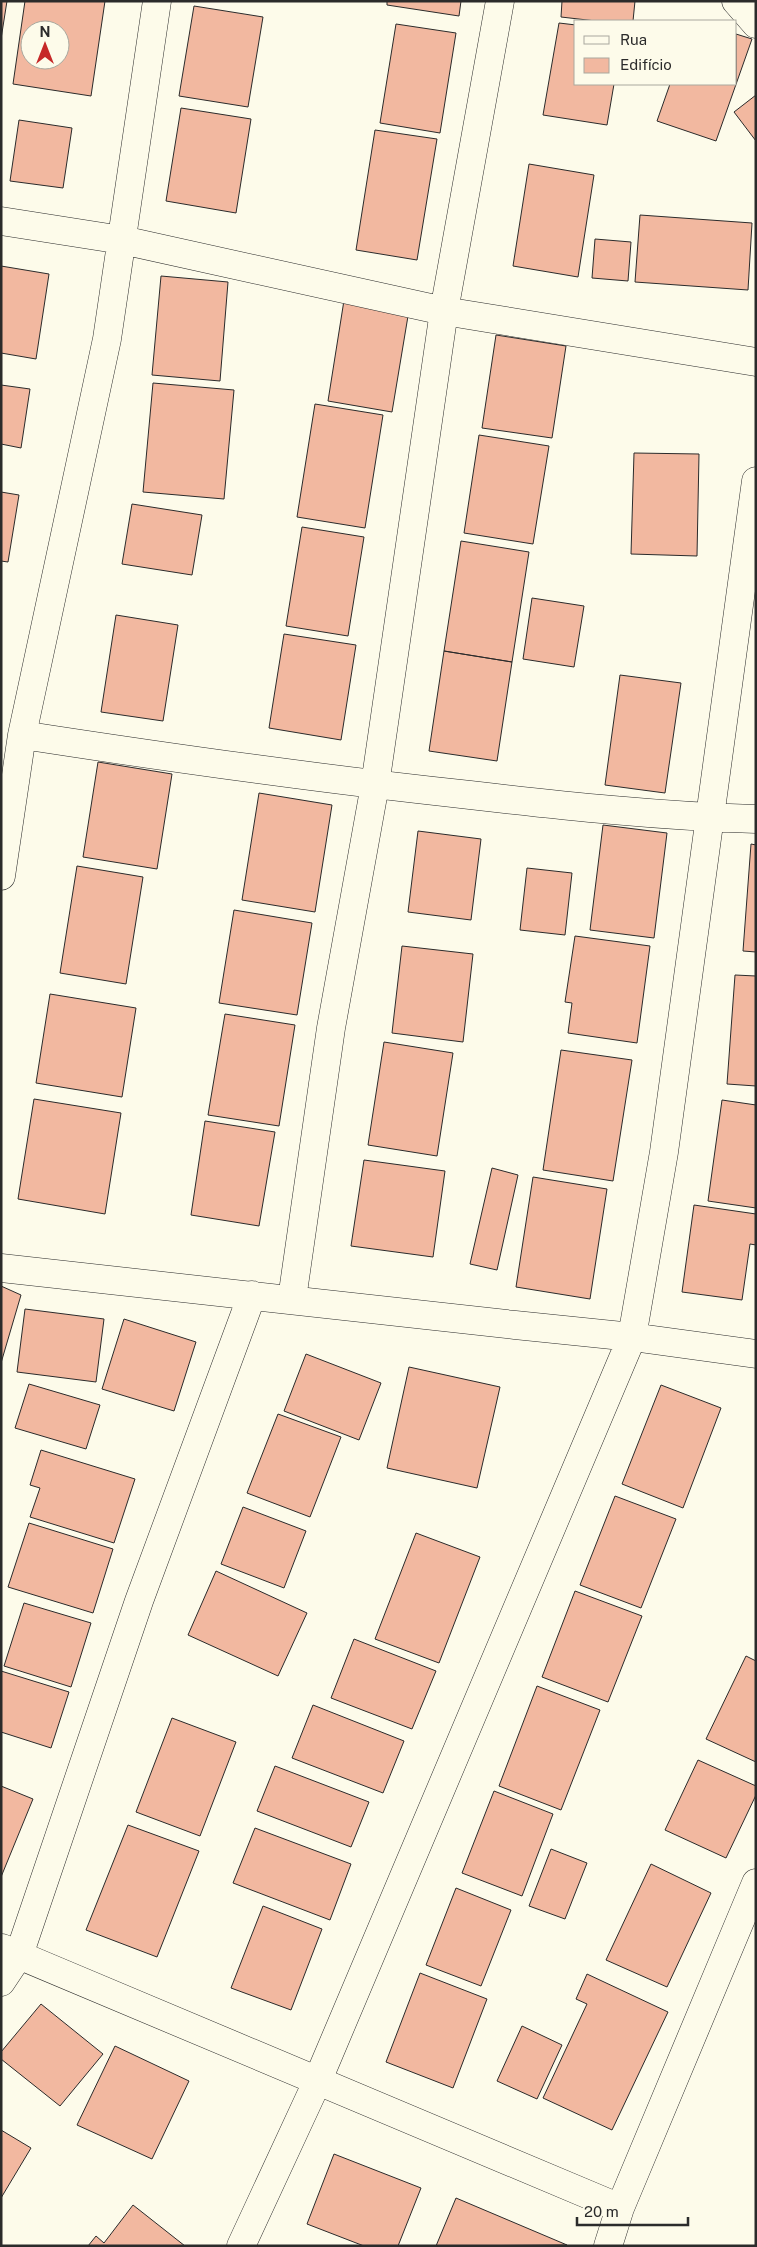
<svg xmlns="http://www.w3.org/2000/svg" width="757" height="2247" viewBox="0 0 757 2247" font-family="'Public Sans',sans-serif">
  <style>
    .building { fill: #f2b8a0; stroke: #2b2b2b; fill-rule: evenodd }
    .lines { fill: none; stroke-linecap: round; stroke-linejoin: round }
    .minor-casing { stroke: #2b2b2b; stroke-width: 29 }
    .minor { stroke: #fdfbea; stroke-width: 28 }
  </style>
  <rect width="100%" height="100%" fill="#fdfbea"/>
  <path class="building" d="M1 1H7L1 39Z
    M25 1H105L91 96 13 84ZM30 30H60V60H30Z
    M387 1H461L459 16 387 5Z
    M562 1H635L633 21H596L561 17Z
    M194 6 263 17 248 107 179 96Z
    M559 23 576 25V84H614L607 125 543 115Z
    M396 24 456 33 440 133 380 123Z
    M736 34 752 39 716 141 657 121 670 84H736Z
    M756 95V141L734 112Z
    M181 108 251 119 236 213 166 201Z
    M19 120 72 128 63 188 10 181Z
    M375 130 437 139 417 260 356 250Z
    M529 164 594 175 578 277 513 266Z
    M640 215 752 223 748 290 635 282Z
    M595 239 631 242 628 281 592 278Z
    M1 266 49 274 36 359 1 353Z
    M161 276 228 282 220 381 152 375Z
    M345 294 410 304 392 412 328 401Z
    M496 335 566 346 552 438 482 428Z
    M153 383 234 390 224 499 143 492Z
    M1 385 30 389 21 448 1 444Z
    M315 404 383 415 365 528 297 517Z
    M479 435 549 446 533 544 464 533Z
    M634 453 699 454 697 556 631 554Z
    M1 492 19 495 8 562 1 561Z
    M132 504 202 515 192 575 122 564Z
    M302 527 364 537 348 636 286 626Z
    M461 541 529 552 512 662 444 651Z
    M532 598 584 606 574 667 523 659Z
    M116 615 178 625 163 721 101 712Z
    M284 634 356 645 341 740 269 728Z
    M444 651 512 662 497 761 429 751Z
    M620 675 681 683 665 793 605 785Z
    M98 762 172 774 157 869 83 857Z
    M259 793 332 805 315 912 242 900Z
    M603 825 667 833 654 938 590 930Z
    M418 831 481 839 471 920 408 912Z
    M751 844 756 845V952L743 951Z
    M77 866 143 877 126 984 60 973Z
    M527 868 572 873 565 935 520 930Z
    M234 910 312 923 297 1015 219 1003Z
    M575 936 650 946 637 1043 568 1033 572 1003 565 1002Z
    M402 946 473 954 463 1042 392 1033Z
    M735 975 756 976V1086L727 1084Z
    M50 994 136 1008 122 1097 36 1083Z
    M225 1014 295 1025 279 1126 208 1115Z
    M384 1042 453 1053 437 1156 368 1145Z
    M561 1050 632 1060 613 1181 543 1170Z
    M34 1099 121 1113 105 1214 18 1199Z
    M722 1100 756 1105V1208L708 1201Z
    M205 1121 275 1132 259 1226 191 1215Z
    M364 1160 445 1171 433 1257 351 1246Z
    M492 1168 518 1175 497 1270 470 1264Z
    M533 1177 607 1189 590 1299 516 1287Z
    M694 1205 756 1214V1245L750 1244 742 1300 682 1292Z
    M1 1286 21 1295 1 1363Z
    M25 1309 104 1319 96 1382 17 1372Z
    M124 1319 196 1342 174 1411 102 1389Z
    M306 1354 381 1383 359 1440 284 1411Z
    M409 1367 500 1387 477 1488 387 1468Z
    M29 1384 100 1405 86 1449 15 1428Z
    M661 1385 721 1408 683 1508 622 1484Z
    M278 1414 341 1437 310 1517 247 1493Z
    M41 1450 135 1479 114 1543 30 1517 40 1488 30 1485Z
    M615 1496 676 1519 641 1608 580 1585Z
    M243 1507 306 1531 284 1588 221 1564Z
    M29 1523 113 1549 93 1613 8 1587Z
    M416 1533 480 1557 439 1663 375 1639Z
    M216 1571 307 1613 278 1676 188 1635Z
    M575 1591 642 1616 608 1702 542 1677Z
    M24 1603 91 1623 71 1687 4 1666Z
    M354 1639 436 1671 412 1729 331 1698Z
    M746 1656 756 1661V1762L706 1739Z
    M1 1671 69 1692 51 1748 1 1732Z
    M537 1686 600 1710 561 1810 499 1786Z
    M313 1705 404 1741 383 1793 292 1758Z
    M172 1718 236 1742 200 1836 136 1812Z
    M698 1760 756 1786V1795L726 1858 665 1830Z
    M275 1766 369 1802 351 1847 257 1811Z
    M1 1786 33 1799 1 1877Z
    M494 1791 553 1814 522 1896 462 1873Z
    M128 1825 199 1851 157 1957 86 1930Z
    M255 1828 351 1864 330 1920 233 1883Z
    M551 1849 587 1863 565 1919 529 1906Z
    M651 1864 711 1893 667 1987 606 1960Z
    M456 1888 511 1910 481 1986 426 1965Z
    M263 1906 322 1929 291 2010 231 1988Z
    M420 1973 487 1999 453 2088 386 2062Z
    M587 1974 668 2012 612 2130 543 2098 587 2004 576 1999Z
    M41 2004 103 2054 60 2106 1 2059V2052Z
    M522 2026 562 2045 537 2099 497 2081Z
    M115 2046 189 2081 152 2159 77 2125Z
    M1 2130 31 2148 1 2198Z
    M334 2154 421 2188 398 2246H364L307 2224Z
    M456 2198 567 2245 436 2246Z
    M133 2205 185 2246H88L96 2236 104 2243Z"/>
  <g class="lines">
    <defs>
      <path id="minor" d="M736 1 756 24
        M1 221 122 240 444 311 756 362
        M22 735C171 758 320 779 470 795 565 806 660 816 756 819
        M1 876 22 735 107 339 157 1
        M1 1268 515 1325 632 1337 756 1354
        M292 1299 331 1028 375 785 444 311 500 1
        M2 1948 620 2208
        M1 1982 19 1955 139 1601 252 1295
        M241 2246 317 2082 632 1337 664 1152 756 481
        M608 2246 620 2208 756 1883"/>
    </defs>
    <use href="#minor" class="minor-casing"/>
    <use href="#minor" class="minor"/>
  </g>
  <rect width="757" height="2247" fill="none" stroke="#2b2b2b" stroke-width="5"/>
  <rect x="574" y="20" width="162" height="65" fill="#fdfbea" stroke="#a9a89e"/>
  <rect x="584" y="36" width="25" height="8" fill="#fdfbea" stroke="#a9a89e"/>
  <text x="620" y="45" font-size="15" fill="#2b2b2b">Rua</text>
  <rect x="584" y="58" width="25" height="15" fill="#f2b8a0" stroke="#a9a89e"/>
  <text x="620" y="70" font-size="15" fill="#2b2b2b">Edifício</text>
  <g transform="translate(45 45)"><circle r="24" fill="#fdfbea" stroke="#a9a89e"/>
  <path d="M0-4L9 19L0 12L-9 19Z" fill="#c62828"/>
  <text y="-8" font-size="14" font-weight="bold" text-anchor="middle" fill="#2b2b2b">N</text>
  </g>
  <path d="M577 2217v8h111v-8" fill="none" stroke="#2b2b2b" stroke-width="2.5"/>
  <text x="584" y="2217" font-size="15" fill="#2b2b2b" stroke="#fdfbea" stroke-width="4" paint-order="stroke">20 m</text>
</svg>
